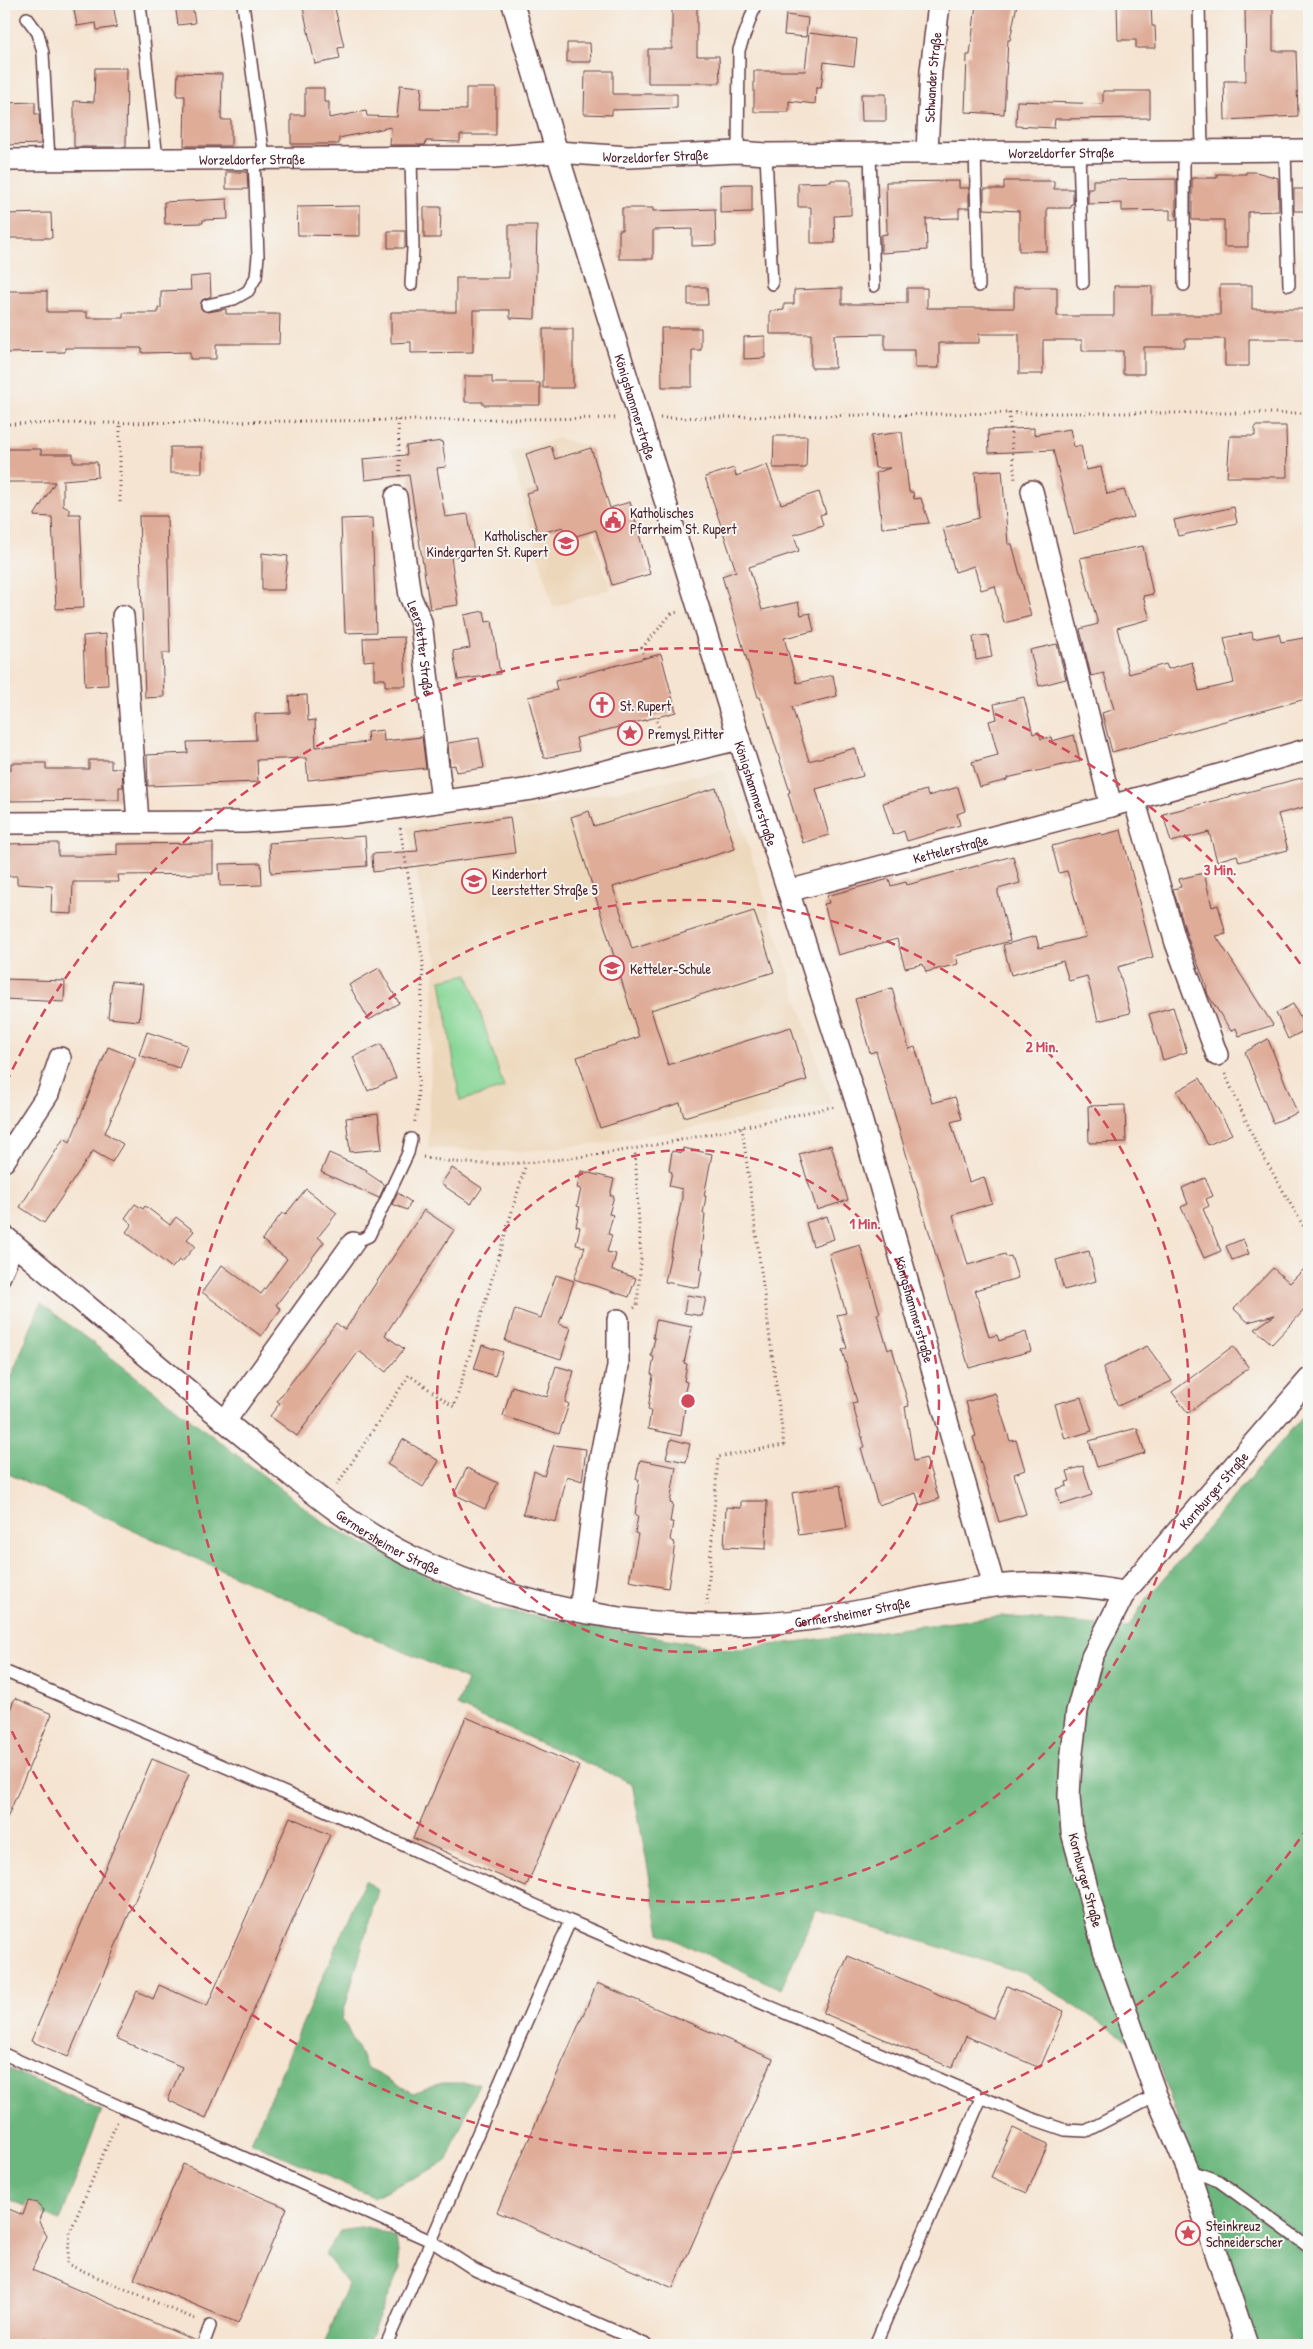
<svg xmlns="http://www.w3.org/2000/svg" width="1313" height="2349" viewBox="0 0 1313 2349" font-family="'Patrick Hand',sans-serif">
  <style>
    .built { fill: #edd7ba }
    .green { fill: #86d695; stroke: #687a60 }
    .forest { fill: #6cb77e; stroke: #5b6b54 }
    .building { fill: #dfac98 }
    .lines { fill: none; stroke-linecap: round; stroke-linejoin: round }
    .lane-casing { stroke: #643d44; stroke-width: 14 }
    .street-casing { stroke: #643d44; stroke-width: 24 }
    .path { stroke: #643d44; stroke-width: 3; stroke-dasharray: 1 4; stroke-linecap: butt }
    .lane { stroke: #fff; stroke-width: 11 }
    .street { stroke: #fff; stroke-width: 21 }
    .ring { fill: none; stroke: #d1495b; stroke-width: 2.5; stroke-dasharray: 9 6 }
    .labels { text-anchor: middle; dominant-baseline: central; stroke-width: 4; stroke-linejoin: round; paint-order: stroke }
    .street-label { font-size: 14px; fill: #4a1f2b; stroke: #f6f6f2 }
    .poi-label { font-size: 14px; fill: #4a1f2b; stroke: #f6f6f2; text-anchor: start }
    .centre { fill: #d1495b; stroke: #f6f6f2; stroke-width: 2.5 }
    .ring-label { font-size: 15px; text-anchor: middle; font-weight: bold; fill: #d1495b; stroke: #f6f6f2; stroke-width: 4; stroke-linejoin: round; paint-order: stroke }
  </style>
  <rect width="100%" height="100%" fill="#f6f6f2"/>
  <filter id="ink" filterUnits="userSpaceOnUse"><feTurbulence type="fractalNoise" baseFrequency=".02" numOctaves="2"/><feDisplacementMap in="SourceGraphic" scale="10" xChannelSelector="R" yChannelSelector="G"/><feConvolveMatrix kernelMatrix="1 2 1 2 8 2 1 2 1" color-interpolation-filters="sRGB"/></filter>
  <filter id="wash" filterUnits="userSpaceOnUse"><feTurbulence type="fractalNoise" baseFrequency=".0096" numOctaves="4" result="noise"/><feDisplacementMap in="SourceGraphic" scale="20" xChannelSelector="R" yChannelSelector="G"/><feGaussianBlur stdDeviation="1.12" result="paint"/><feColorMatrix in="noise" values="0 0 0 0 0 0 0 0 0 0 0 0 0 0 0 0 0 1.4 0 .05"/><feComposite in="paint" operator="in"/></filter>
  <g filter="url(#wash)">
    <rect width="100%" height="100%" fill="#f5e4d1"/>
    <path class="built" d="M559 438 591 448 604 491 581 498 611 589 553 607 510 453Z
      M724 770 831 1104 613 1142 517 1152 428 1148 434 975 438 960 432 949 407 827 513 811Z"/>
    <path class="green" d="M468 974 504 1088 460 1101 441 980Z"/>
    <path class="forest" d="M41 1303 327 1525 492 1609 732 1650 1001 1616 1128 1628 1144 1602 1309 1409V2345H1251L1158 2060 1024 1973 816 1909 781 1989 660 1933 632 1783 457 1706 467 1680 4 1472V1394Z
      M365 1880 378 1890 342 2018 367 2068 413 2093 442 2083H479L446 2162 373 2197 251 2142Z
      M4 2067 102 2110 60 2221 4 2197Z
      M367 2227 396 2237 400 2268 367 2345H324L348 2284 325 2254 340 2231Z"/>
    <g id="blocks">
      <path class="building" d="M73 4H113L117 27 97 30 96 23 77 26Z
        M175 4H192L195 23 178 25Z
        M323 4H334L344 47 338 48 340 59 315 64 303 8Z
        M672 4H697V56H719L720 83H648V49H672Z
        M976 4H1017L1010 40H1008L1004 114 965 112 967 55H970Z
        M1117 4H1151L1152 26H1155L1156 48H1136V40H1118Z
        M1245 4H1273V51H1296L1298 116 1225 120 1224 81H1246Z
        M786 15 808 18 806 37 784 35Z
        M809 33 857 39 854 66 824 62 821 88H816L815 104 789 101V112H754V71H805Z
        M567 43H590L591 62H567Z
        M95 68H127L126 147H74V101L94 102Z
        M585 71H613V94H677V108L612 110V115L584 114Z
        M178 73 222 74 221 120H231V146H184L185 96H177Z
        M400 85 422 87 420 109 466 110V88H496V135H460V142L426 141 425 145H390L391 127 339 138V144H291V115H305V88H324V102H329V118L366 111 367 116 397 117Z
        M1103 91H1150V118L1055 119 1054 128 1016 126 1017 101 1103 104Z
        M861 94H886V121H862Z
        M35 102V114H39L41 144 4 145V103Z
        M226 172H247L248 189H226Z
        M1246 172H1256L1278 178 1279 211 1248 212V247H1224V220H1192V178H1217V174H1246Z
        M1176 179V220H1170V210L1122 211V203L1088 204V189H1093V180Z
        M831 180H848L851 182V215L834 216 835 243H811V207H798V183L831 182Z
        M959 181V188H969V208H959V218L926 219 927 250 881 253V235L887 234 886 182Z
        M1004 181H1054V189H1073V204H1071V208H1047V251H1019V211L984 209V189H1004Z
        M735 184H752V212L720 213V185Z
        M1294 189H1308V211H1294Z
        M227 199 228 219 203 220V223L165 224 164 202Z
        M360 206V236L298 235 297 207Z
        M424 207H441L440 238H424Z
        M622 208H653V211L715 209 716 245 692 246V229L653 230V259H619V230H622Z
        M51 213 52 238H4V214Z
        M509 225H537L535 319 510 318V310H473V352L411 353V342L391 343V312H456V278H509Z
        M388 231H405V248H388Z
        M210 275 211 296 202 300 200 306 202 310 208 312 226 309V314H280L279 344H216V359H190V352L142 353V348H65V352L4 353V291H47V312H87V318H123V313H158V308H161V291L191 290 190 277Z
        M1220 285H1252V309H1309V339H1249V366H1225V339H1185V347H1144V374H1123V351H1082V340H1043V374H1019V334H979V343H939V368H915V350H885V334L834 335 835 368H811V334H770V311L784 310V304H794V290L842 288V304H862L907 303V288H927V308H1014V287H1057V316H1114V286H1152V315H1220Z
        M688 287H707L708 305H688Z
        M661 328H701V350H692V387H662Z
        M543 329H573V388H543Z
        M765 336V358L744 359V337Z
        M465 376H492V383H540V405H483V402H465Z
        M1255 426H1286L1287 477H1227L1230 436H1255Z
        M1034 428V435L1070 429 1074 447 1081 445 1086 470 1101 467 1107 494 1124 490 1134 517 1074 534 1053 450 989 453 988 430Z
        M902 432 909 492H913L914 499 921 498 929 523 882 528 876 473 890 468H875L871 436Z
        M774 436H807L806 468H773Z
        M442 441 446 467 437 468 445 517 468 514 474 553 451 557 458 605 430 609 409 475 365 480 363 459 407 455 406 446Z
        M551 446 555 459 591 448 610 508 630 502 650 574 612 585 596 530 566 539 563 527 538 534 526 493 537 490 526 454Z
        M170 447H202V473H170Z
        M4 449H41V454H73V462H97L98 477 63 480V506L69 509V514H80L84 608 56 609 52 517 34 516 55 482H4Z
        M767 465 781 504 819 492 826 513 820 515 823 525 794 535 799 551 749 567 762 610 798 602 801 615 810 613 814 631 784 638 797 683 833 675 837 696 792 707 809 761 855 748 863 776 816 789 829 835 803 843 788 793 790 792 760 697H758L722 576 736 571 705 477 734 468 736 476Z
        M1002 470 1008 544H1012L1031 616 1004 623 995 586 981 590 974 566 955 572 943 528 979 518 975 472Z
        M1234 507 1237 523 1178 536 1174 520Z
        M139 516H167L170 653H162L164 697 145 698Z
        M372 518 376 632 345 633 341 519Z
        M1143 546 1153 594 1143 596 1150 619 1117 628 1129 674 1166 664 1168 669 1192 662 1199 691 1234 683 1224 638 1252 632 1253 639 1279 634 1281 642 1309 637V698L1112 752 1102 713 1114 709 1104 673 1091 676 1080 629 1098 624 1080 558Z
        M262 553 288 556 284 590H262Z
        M484 611 486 622 492 621 500 674 458 680 453 651 470 648 464 615Z
        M106 634 108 685 85 686 83 636Z
        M988 635 992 657 976 660 973 637Z
        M404 637 406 686H385V679H374V660L364 661 363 638Z
        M1057 644 1066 679 1039 686 1030 650Z
        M661 654 676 712 576 738 579 751 544 758 528 697 557 690 555 681Z
        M307 695 308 721 315 720 316 747 368 742 367 732 383 730 384 741 422 737 426 768 308 780 306 758 257 760 258 782 148 786 147 755 188 753 187 742 256 740 255 714 290 713 289 696Z
        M1024 697 1033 734 1039 732 1041 739 1051 737 1052 741 1074 735 1080 761 1007 778V780L980 787 972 762 998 755 989 721 997 719 994 704Z
        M479 738 484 768 456 772 455 765 450 766 448 743Z
        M89 760H111V769L122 768 123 787H119V800L7 801 6 770H11V763H46V769H89Z
        M1309 776V806L1278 814 1288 850 1239 862 1237 855 1217 861 1209 832 1171 842 1163 814Z
        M958 787 965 811 957 814 960 825 907 841 904 831 893 835 883 803 926 790 928 796Z
        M716 788 735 849 613 887 632 949 754 911 774 972 651 1010 668 1065 791 1027 807 1080 684 1117 680 1103 600 1128 577 1057 639 1037 571 817 589 811 594 826Z
        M510 817 515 853 373 872 372 854 418 851 415 831Z
        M1121 830 1153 957 1118 967 1130 1013 1098 1021 1087 976 1069 981 1063 961 1011 975 1003 945 1036 936 1039 948 1086 937 1067 871 1059 873 1052 846 1101 833 1102 835Z
        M365 836 367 866 271 873 269 843Z
        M58 843V856H99L117 855V844L213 843V874L118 875 119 882H73L72 914 51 913 52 886 17 884V876H4V844Z
        M1013 856 1020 883 998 889V893L1010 941 956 956 958 964 926 972 923 964 905 968 897 939 838 955 824 904 829 903 827 896 889 879 891 886 906 882 907 885Z
        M261 863 262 885 220 886 219 864Z
        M1204 873 1212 907 1218 905 1226 934 1216 936 1273 1025 1239 1036 1236 1028 1231 1031 1208 995 1206 988 1207 987 1188 939 1173 889 1181 887 1179 879Z
        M379 968 399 1003 369 1020 349 985Z
        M4 979 65 981 64 1002 4 999Z
        M112 981 143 984 139 1021 108 1018Z
        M892 988 909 1049 915 1047 932 1103 955 1097 962 1119 951 1122 969 1182 984 1177 992 1203 953 1215 968 1265 1005 1254 1006 1257 1011 1256 1018 1278 975 1290 989 1337 997 1335 999 1341 1026 1332 1031 1351 969 1368 876 1051 870 1053 855 999Z
        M1293 1004 1307 1029 1288 1039 1276 1013Z
        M1173 1007 1187 1052 1163 1060 1149 1014Z
        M147 1032 187 1045 179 1068 139 1055Z
        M1268 1039 1297 1113 1273 1123 1245 1052Z
        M381 1044 396 1078 368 1091 353 1057Z
        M108 1047 136 1058 105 1133 123 1144 112 1162 93 1151 44 1223 20 1207 64 1138 70 1142Z
        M1200 1078 1232 1134 1208 1145 1177 1091Z
        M1125 1105 1126 1142 1089 1143 1088 1106Z
        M378 1114 382 1149 350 1152 346 1118Z
        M831 1145 848 1200 817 1210 799 1154Z
        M683 1148 712 1154 704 1196H706L703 1214H705L701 1251H703L700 1269 702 1270 699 1288 665 1282 682 1198V1189L669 1186 672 1172 669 1171 672 1151 682 1153Z
        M329 1153 367 1170 366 1172 385 1185 379 1198 321 1172Z
        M452 1168 482 1188 471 1204 441 1184Z
        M581 1171 614 1179 610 1196H614L609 1214 613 1215 608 1234 612 1235 607 1252 616 1254 612 1270 636 1278 629 1297 574 1279 585 1247 576 1245 580 1227 576 1226 580 1207 577 1206 581 1189 577 1188Z
        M1205 1178 1213 1196 1206 1199 1209 1206 1203 1209 1221 1251 1204 1258 1181 1207 1188 1204 1182 1188Z
        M306 1189 337 1213 318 1237 324 1242 276 1305 281 1309 261 1336 202 1292 222 1265 261 1294 287 1259 262 1240 282 1213 285 1215Z
        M398 1193 411 1202 407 1210 392 1204Z
        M135 1204 143 1209 145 1206 170 1225 176 1217 194 1231 187 1239 195 1246 182 1262 179 1260 172 1268 126 1232 132 1224 125 1218Z
        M424 1210 454 1230 385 1335 404 1349 386 1372 359 1351 297 1436 270 1416 280 1403 277 1401 336 1323 345 1330Z
        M827 1216 834 1239 813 1246 806 1223Z
        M1243 1239 1249 1254 1232 1260 1226 1246Z
        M860 1245 880 1313 877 1314 888 1350 892 1348 909 1406 905 1407 914 1461 926 1458 939 1499 920 1505 916 1493 878 1505 861 1448 865 1447 852 1403 857 1402 842 1350 847 1348 837 1315 846 1313 829 1254Z
        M1089 1251 1096 1281 1064 1290 1056 1260Z
        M1309 1264V1305L1272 1344 1255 1329 1275 1315 1248 1322 1234 1309 1273 1268 1290 1283Z
        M556 1275 574 1281 559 1324 571 1328 561 1359 505 1341 515 1309 541 1318Z
        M687 1295 706 1298 702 1316 684 1313Z
        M656 1320 692 1327 684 1363 687 1364 684 1381 687 1382 683 1400H686L681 1436 648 1429 651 1411 648 1410 653 1375 651 1374 654 1357 651 1356 655 1338H653Z
        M482 1345 503 1352 495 1376 474 1369Z
        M1147 1346 1172 1381 1118 1406 1104 1374V1367Z
        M1233 1346 1249 1368 1188 1413 1172 1392Z
        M556 1366 574 1371 565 1402 569 1404 559 1434 503 1416 512 1386 547 1397Z
        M995 1393 1010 1441 1016 1440 1025 1470 1014 1474 1026 1514 999 1522 973 1437 976 1436 966 1402Z
        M1081 1397 1092 1431 1065 1439 1055 1404Z
        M1137 1428 1145 1453 1097 1467 1089 1441Z
        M403 1439 439 1461 423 1487 387 1464Z
        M671 1439 690 1444 686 1462 666 1458Z
        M554 1445 586 1449 582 1481 567 1476 556 1522 523 1514 534 1471 544 1476Z
        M640 1460 676 1467 670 1503 673 1504 670 1522H673L670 1540 675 1543 668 1588 629 1581 638 1534 635 1533 638 1516H635L639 1479H636Z
        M1083 1466 1092 1495 1061 1505 1056 1489 1067 1486 1066 1482 1070 1481 1067 1471Z
        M467 1468 498 1483 485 1509 454 1494Z
        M840 1485 847 1528 799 1535 792 1493Z
        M741 1501H767L766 1549 724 1547 726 1507 741 1508Z
        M15 1698 52 1714 4 1825V1723Z
        M466 1717 579 1766 526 1887 413 1838Z
        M152 1759 189 1774 68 2057 31 2041Z
        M290 1817 330 1835 206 2118 168 2100 182 2067 116 2038 137 1991 153 1999 159 1985 207 2006Z
        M848 1956 994 2018 1007 1986 1064 2011 1040 2068 966 2036 952 2068 823 2013Z
        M597 1983 773 2059 673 2288 497 2212Z
        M1013 2128 1048 2144 1027 2193 991 2177Z
        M183 2164 287 2208 238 2323 134 2279Z
        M28 2201 37 2203 44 2210 39 2222 47 2236 32 2270 196 2341V2345H62L45 2338 41 2345H4V2207L23 2215Z"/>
    </g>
  </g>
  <g filter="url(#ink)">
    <use href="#blocks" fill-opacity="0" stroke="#643d44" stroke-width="1"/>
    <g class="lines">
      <defs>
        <path id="lane" d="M140 4 157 159
          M243 4 264 158
          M1199 4 1202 151
          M27 18 38 33 43 53 49 160
          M975 151 979 286
          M1079 151 1083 283
          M1184 151V285
          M1285 151 1289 285
          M738 152 739 50 755 6
          M870 153 874 286
          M766 154 772 284
          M411 285 413 248 411 156
          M207 305 234 299 248 291 256 277 258 256 254 158
          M353 1243 369 1236 408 1153 411 1139
          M4 1279 17 1248
          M4 1671 357 1824 570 1921 1033 2119 1065 2130 1086 2131 1156 2095
          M4 2054 123 2108 220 2147 431 2241 475 2270 647 2345
          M1188 2170 1219 2181 1309 2247
          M203 2345 210 2326
          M386 2345 570 1921
          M875 2345 981 2098"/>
        <g id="street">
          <path id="s1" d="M513 4 557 152 739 739 856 1101 994 1586"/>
          <path id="s2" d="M927 151 931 71 939 4"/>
          <path id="s3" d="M4 160 493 157 557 152 628 157 738 152 766 154 1309 150"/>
          <path d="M1032 491 1111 806"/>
          <path id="s4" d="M396 497 410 596 421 622 442 801"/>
          <path d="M123 616 138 822"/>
          <path d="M1134 799 1176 943 1217 1055"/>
          <path d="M4 823 245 822 343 815 532 789 739 739"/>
          <path id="s5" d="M788 891 1111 806 1309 749"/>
          <path d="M4 1161 48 1094 60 1058"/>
          <path id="s6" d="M4 1236C84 1303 164 1371 244 1437 297 1480 350 1527 412 1557 519 1608 642 1630 759 1624 839 1621 915 1596 994 1586 1037 1581 1082 1585 1125 1592"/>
          <path d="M225 1421 353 1243"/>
          <path d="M580 1611 597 1476 618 1366V1320"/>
          <path id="s7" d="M1247 2345 1188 2170 1156 2095 1104 1950 1072 1832 1069 1796 1071 1761 1077 1711 1092 1657 1125 1592 1309 1379"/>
        </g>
      </defs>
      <use href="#lane" class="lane-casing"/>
      <use href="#street" class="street-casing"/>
      <path class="path" d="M1009 413 1015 480
        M660 418 1009 413H1309
        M398 420 400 476
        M4 424 619 418
        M120 502V422
        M644 658 642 648 672 613 680 612
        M657 721 662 737
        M400 828 423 963 417 1111 414 1125
        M1225 1074 1259 1149 1309 1236
        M423 1157C475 1168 527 1164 579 1157 665 1146 750 1125 836 1106
        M634 1308 637 1306 641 1261 635 1150
        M337 1485 409 1375 454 1407 526 1164
        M707 1605 718 1457 784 1445 742 1127
        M117 2122 70 2232 67 2264 197 2320"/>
      <use href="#lane" class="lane"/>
      <use href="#street" class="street"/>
    </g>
  </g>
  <g class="ring">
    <circle cx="688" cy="1401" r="251"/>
    <circle cx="688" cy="1401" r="501"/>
    <path d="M1308 1827A752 752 0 0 1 6 1719M6 1083A752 752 0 0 1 1308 975"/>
  </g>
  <defs>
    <symbol id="civic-ring" viewBox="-11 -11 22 22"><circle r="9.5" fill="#f6f6f2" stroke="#d1495b" stroke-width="1.5"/><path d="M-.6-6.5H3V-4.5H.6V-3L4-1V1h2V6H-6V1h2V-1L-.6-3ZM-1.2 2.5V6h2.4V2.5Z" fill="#d1495b"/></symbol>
    <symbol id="school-ring" viewBox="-11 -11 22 22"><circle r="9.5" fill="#f6f6f2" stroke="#d1495b" stroke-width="1.5"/><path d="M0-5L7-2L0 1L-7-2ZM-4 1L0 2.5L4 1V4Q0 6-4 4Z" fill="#d1495b"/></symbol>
    <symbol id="church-ring" viewBox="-11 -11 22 22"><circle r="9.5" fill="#f6f6f2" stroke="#d1495b" stroke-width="1.5"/><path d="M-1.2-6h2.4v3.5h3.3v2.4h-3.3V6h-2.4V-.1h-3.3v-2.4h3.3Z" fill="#d1495b"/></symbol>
    <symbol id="sight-ring" viewBox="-11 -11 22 22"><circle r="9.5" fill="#f6f6f2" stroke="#d1495b" stroke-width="1.5"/><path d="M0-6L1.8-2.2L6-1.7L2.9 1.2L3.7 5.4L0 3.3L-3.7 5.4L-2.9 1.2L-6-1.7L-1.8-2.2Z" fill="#d1495b"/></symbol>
  </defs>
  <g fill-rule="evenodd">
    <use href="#civic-ring" x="599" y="506" width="28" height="28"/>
    <use href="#school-ring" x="552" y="529" width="28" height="28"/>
    <use href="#church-ring" x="588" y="691" width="28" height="28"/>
    <use href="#sight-ring" x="616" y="719" width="28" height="28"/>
    <use href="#school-ring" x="460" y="867" width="28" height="28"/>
    <use href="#school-ring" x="598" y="954" width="28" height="28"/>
    <use href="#sight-ring" x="1174" y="2219" width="28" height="28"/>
  </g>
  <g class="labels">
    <g class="street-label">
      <text stroke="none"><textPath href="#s2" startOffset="74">Schwander Straße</textPath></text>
      <text stroke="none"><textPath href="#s3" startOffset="1058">Worzeldorfer Straße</textPath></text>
      <text stroke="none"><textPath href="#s3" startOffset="652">Worzeldorfer Straße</textPath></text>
      <text stroke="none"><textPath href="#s3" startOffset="248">Worzeldorfer Straße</textPath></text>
      <text stroke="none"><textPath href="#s1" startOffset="421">Königshammerstraße</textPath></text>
      <text stroke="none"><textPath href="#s4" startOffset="154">Leerstetter Straße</textPath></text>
      <text stroke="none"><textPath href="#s1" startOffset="826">Königshammerstraße</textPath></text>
      <text stroke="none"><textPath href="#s5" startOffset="168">Kettelerstraße</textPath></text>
      <text stroke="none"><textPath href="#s1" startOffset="1366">Königshammerstraße</textPath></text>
      <text stroke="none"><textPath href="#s7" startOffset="928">Kornburger Straße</textPath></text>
      <text stroke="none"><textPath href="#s6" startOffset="492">Germersheimer Straße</textPath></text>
      <text stroke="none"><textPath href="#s6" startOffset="971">Germersheimer Straße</textPath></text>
      <text transform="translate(1086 1880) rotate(75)">Kornburger Straße</text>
    </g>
    <g class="poi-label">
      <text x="630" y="512">Katholisches<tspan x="630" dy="16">Pfarrheim St. Rupert</tspan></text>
      <text x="548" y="535" text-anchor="end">Katholischer<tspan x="548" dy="16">Kindergarten St. Rupert</tspan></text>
      <text x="620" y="705">St. Rupert</text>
      <text x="648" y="733">Premysl Pitter</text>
      <text x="492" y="873">Kinderhort<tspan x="492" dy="16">Leerstetter Straße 5</tspan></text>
      <text x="630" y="968">Ketteler-Schule</text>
      <text x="1206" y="2225">Steinkreuz<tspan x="1206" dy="16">Schneiderscher</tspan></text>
    </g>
  </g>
  <circle cx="688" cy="1401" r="8" class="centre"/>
  <g class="ring-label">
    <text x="1220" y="875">3 Min.</text>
    <text x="1042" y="1052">2 Min.</text>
    <text x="865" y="1229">1 Min.</text>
  </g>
  <rect width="1313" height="2349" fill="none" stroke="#f6f6f2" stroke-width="20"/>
</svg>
